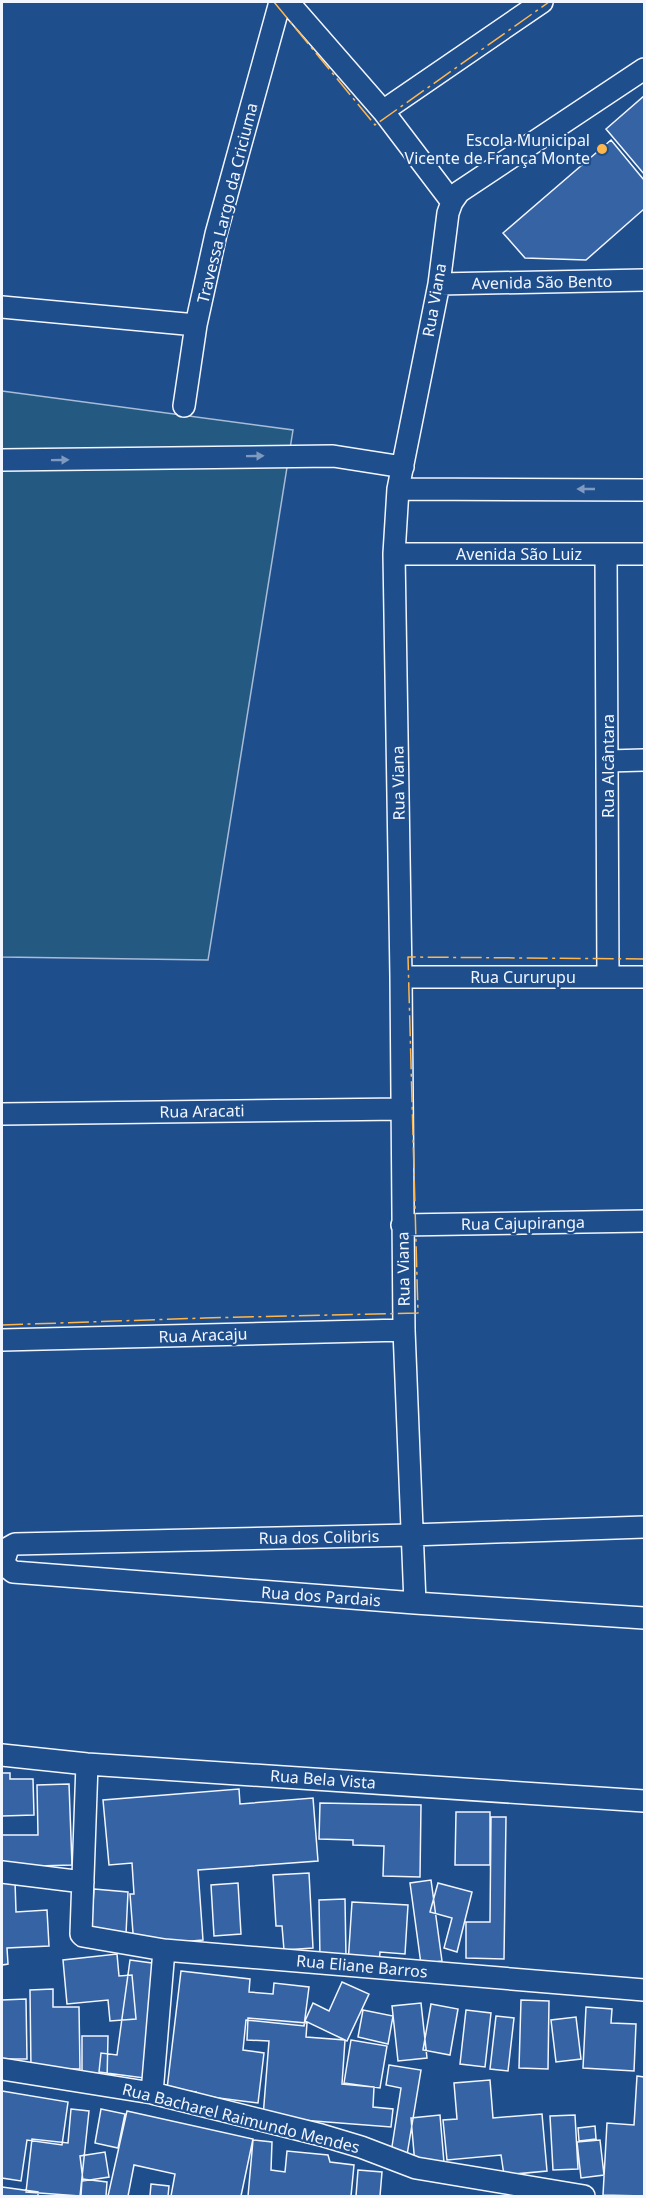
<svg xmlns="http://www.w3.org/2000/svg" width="646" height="2198" viewBox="0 0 646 2198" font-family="'Noto Sans',sans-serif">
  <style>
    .green { fill: #245a82; stroke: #a8bbd7; stroke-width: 1.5 }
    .building { fill: #3563a3; stroke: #f2f6ff; stroke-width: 1.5 }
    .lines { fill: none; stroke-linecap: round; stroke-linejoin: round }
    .minor-casing { stroke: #f2f6ff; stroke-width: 24 }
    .minor { stroke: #1f4e8c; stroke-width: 21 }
    .power { stroke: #ffb74d; stroke-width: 1.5; stroke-dasharray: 21 4.5 3 4.5; stroke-linecap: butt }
    .oneway { fill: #7e9ac0 }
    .poi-dot { fill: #ffb74d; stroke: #1f4e8c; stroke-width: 2 }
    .labels { text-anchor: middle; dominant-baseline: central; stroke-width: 4.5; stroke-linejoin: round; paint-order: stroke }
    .poi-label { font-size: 16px; fill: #f2f6ff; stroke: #1f4e8c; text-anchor: end }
    .street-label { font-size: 16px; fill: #f2f6ff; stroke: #1f4e8c }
  </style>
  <rect width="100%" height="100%" fill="#1f4e8c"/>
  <path class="green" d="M2 391 293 430 208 960 2 957Z"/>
  <path class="building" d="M644 96V174L606 129Z
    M611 140 644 180V209L586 260 525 258 503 233Z
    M2 1773H10V1779H33L34 1815 2 1816Z
    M69 1784 72 1865 2 1867V1835H38L37 1785Z
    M239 1789 240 1804 313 1798 318 1861 198 1870 203 1940 134 1946 130 1894H134L132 1863 109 1865 103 1800Z
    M320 1803 421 1805 420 1877 383 1876 384 1846 353 1845V1840L319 1839Z
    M456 1812H490V1865H455Z
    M491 1817H506L504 1959 466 1958V1922H490Z
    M309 1873 313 1948 284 1950 282 1926H276L273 1875Z
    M431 1880 442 1961 421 1964 410 1883Z
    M15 1881 16 1912 47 1910 49 1946 7 1948 8 1964 2 1965V1882Z
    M238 1883 241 1934 214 1936 211 1885Z
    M438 1883 472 1892 457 1952 444 1948 452 1918 430 1912Z
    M94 1889 128 1892 126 1934 91 1932Z
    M345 1899 346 1958H320L319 1900Z
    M352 1902 408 1905 405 1954 380 1952 379 1966 348 1964Z
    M117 1954 119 1976 132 1975 136 2019 110 2021 108 2000 67 2004 63 1960Z
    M130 1960 159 1964 144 2078 99 2072 101 2053 117 2055Z
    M181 1971 250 1979 249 1992 273 1994 274 1983 309 1987 304 2026 246 2020 243 2050 264 2053 258 2103 195 2095 196 2092 167 2089Z
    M342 1982 369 1994 347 2041 305 2021 313 2003 329 2011Z
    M53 1989V2007H79L80 2069H31L30 1990Z
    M26 1999 27 2059H2V2000Z
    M521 2000 549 2001 548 2069 519 2068Z
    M421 2003 427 2058 398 2061 392 2006Z
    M431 2004 458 2009 450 2055 423 2050Z
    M586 2007 612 2009 611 2023 636 2024 634 2071 583 2068Z
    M363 2010 393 2016 388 2044 358 2037Z
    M466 2010 491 2013 485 2067 460 2064Z
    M496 2016 514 2018 508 2071 490 2069Z
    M576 2017 581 2059 556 2062 551 2020Z
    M248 2018 307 2023 306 2037 345 2040 342 2084 374 2087 373 2107 393 2109 391 2127 263 2117 269 2041 247 2040Z
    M82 2036H108L107 2081 82 2080Z
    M351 2040 387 2046 380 2088 344 2083Z
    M389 2065 421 2070 407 2155 391 2153 401 2088 386 2085Z
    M637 2076 644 2077V2196L603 2195 607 2123 634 2125Z
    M490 2080 493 2118 542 2114 547 2171 504 2175 501 2155 447 2160 443 2120 457 2119 454 2083Z
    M2 2091 68 2102 62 2145 27 2140 21 2181 2 2178Z
    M71 2109 89 2111 80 2196 26 2192 32 2139 68 2143Z
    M101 2109 125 2114 118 2148 95 2143Z
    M127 2111 253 2139 241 2196H171L175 2174 134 2165 128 2196H108Z
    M440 2115 444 2163 415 2165 411 2118Z
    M575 2115 578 2169 553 2170 550 2116Z
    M595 2126 596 2139 579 2141 578 2128Z
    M253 2140 272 2142 271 2170 285 2172 287 2151 328 2155 330 2162 354 2165 351 2196H248Z
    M600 2140 604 2175 581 2178 577 2142Z
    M105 2152 109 2177 83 2181 80 2156Z
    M358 2170 382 2172 380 2196H356Z
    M82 2179 107 2182 106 2196H81Z
    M151 2184 169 2186 168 2196H150Z
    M2 2187 38 2192V2196H2Z"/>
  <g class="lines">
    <defs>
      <path id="minor" d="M288 2 383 111 452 202
        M383 111 542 2
        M439 284 644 280
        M2 307 196 325
        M184 406 196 325 216 234 280 2
        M2 460 333 456 403 467
        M398 489 644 490
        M394 554H644
        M606 554 608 977
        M608 761 644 760
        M401 977H644
        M2 1114 402 1109
        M402 1225 644 1221
        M2 1340 404 1330
        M644 1527 411 1535 15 1544 8 1548 4 1561 7 1567 13 1572 415 1603 644 1618
        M415 1603 404 1330 401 977 394 554 398 489 439 284 448 213 452 202 459 192 644 69
        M2 1755 87 1764 644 1801
        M87 1764 81 1934 83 1936 164 1950 644 1990
        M2 1872 83 1882
        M2 2069 152 2093 321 2135 361 2147 416 2168 584 2196
        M152 2093 164 1950"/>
    </defs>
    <use href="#minor" class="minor-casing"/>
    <use href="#minor" class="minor"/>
    <path class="power" d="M274 2 375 125 549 2
      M2 1325 204 1318 418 1313 408 957 644 959"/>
  </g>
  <defs><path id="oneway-solid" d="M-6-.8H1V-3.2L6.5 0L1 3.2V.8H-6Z" transform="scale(1.5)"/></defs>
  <g class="oneway">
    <use href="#oneway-solid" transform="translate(255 456) rotate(-1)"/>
    <use href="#oneway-solid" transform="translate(60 460) rotate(-1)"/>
    <use href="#oneway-solid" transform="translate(586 489) rotate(-180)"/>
  </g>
  <circle class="poi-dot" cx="602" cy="149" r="6"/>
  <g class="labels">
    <g class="poi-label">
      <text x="590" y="140">Escola Municipal<tspan x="590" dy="18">Vicente de França Monte</tspan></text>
    </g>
    <g class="street-label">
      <text transform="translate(227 203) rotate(-76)">Travessa Largo da Criciuma</text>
      <text transform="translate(542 282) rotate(-1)">Avenida São Bento</text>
      <text transform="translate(434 300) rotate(-80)">Rua Viana</text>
      <text x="519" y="554">Avenida São Luiz</text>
      <text transform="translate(608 766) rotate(-90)">Rua Alcântara</text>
      <text transform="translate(398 783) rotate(-91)">Rua Viana</text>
      <text x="523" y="977">Rua Cururupu</text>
      <text transform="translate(202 1111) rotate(-1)">Rua Aracati</text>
      <text transform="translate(523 1223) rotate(-1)">Rua Cajupiranga</text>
      <text transform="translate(403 1269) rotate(-91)">Rua Viana</text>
      <text transform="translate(203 1335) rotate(-2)">Rua Aracaju</text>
      <text transform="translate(319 1537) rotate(-1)">Rua dos Colibris</text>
      <text transform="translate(321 1596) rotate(4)">Rua dos Pardais</text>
      <text transform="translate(323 1779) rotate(4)">Rua Bela Vista</text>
      <text transform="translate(362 1966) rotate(5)">Rua Eliane Barros</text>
      <text transform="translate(241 2118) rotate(14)">Rua Bacharel Raimundo Mendes</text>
    </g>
  </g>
  <rect width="646" height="2198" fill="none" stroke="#f2f6ff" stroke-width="6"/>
</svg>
